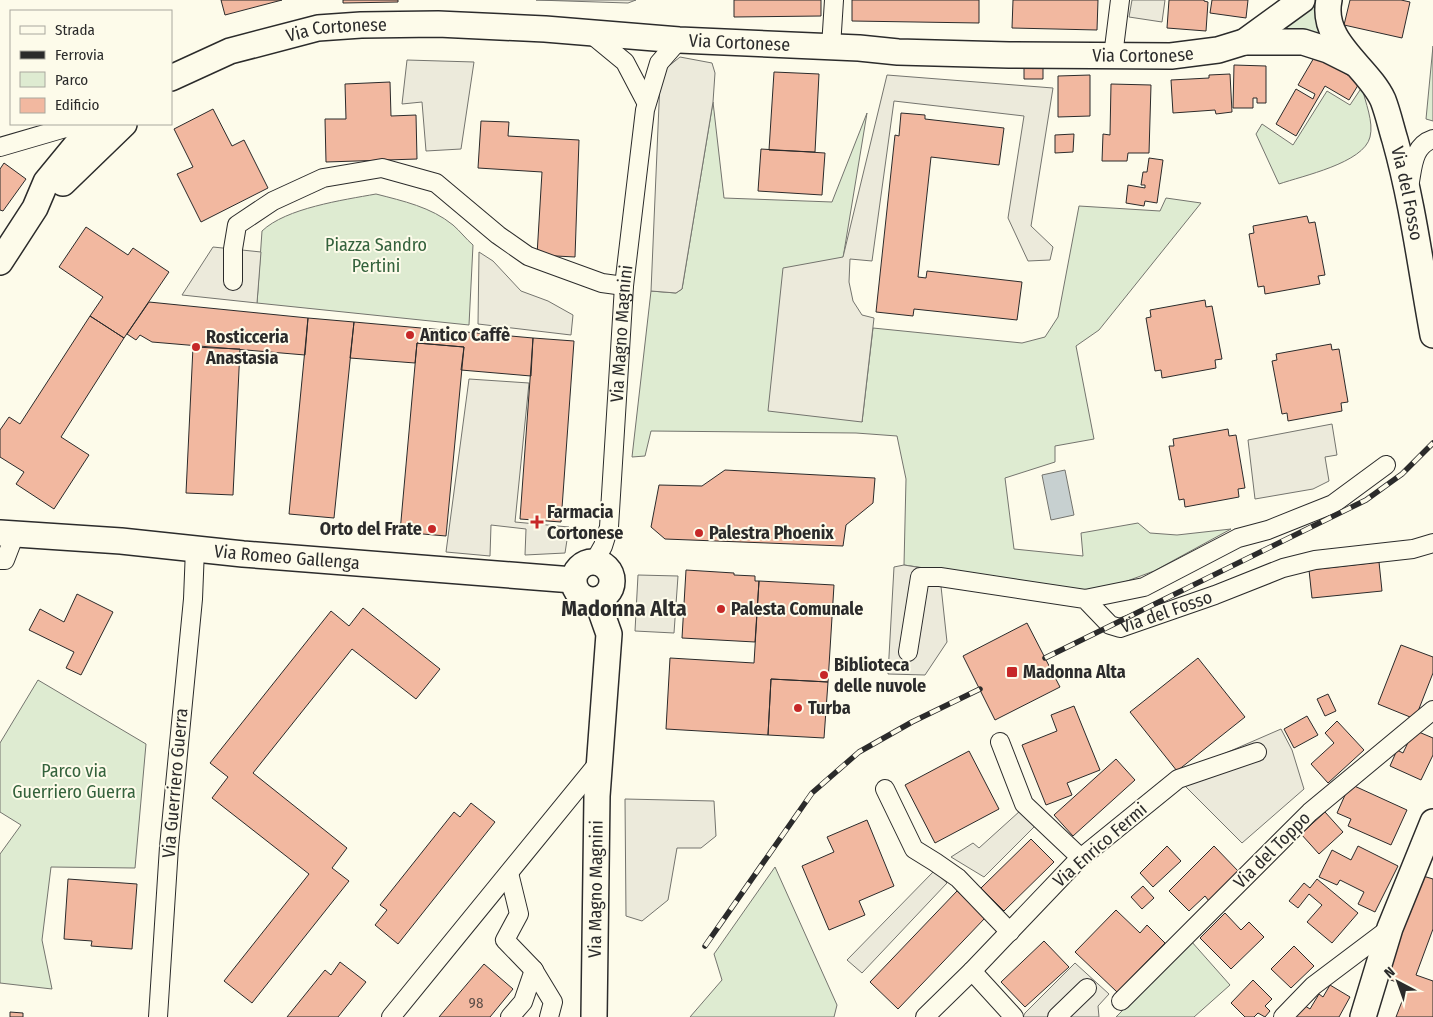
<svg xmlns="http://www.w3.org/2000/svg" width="1433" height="1017" viewBox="0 0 1433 1017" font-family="'Fira Sans Condensed',sans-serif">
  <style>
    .green { fill: #deebd1; stroke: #74746e }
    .parking { fill: #eceadb; stroke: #74746e }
    .water { fill: #c7d0d0; stroke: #74746e }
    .building { fill: #f2b8a0; stroke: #2b2b2b }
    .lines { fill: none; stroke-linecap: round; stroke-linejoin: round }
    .street-casing { stroke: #2b2b2b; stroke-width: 20 }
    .secondary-casing { stroke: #2b2b2b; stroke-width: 28 }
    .street { stroke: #fdfbea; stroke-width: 18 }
    .secondary { stroke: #fdfbea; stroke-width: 25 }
    .rail-casing { stroke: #2b2b2b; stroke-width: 5.5 }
    .rail { stroke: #fdfbea; stroke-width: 4; stroke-dasharray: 11; stroke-linecap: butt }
    .poi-dot { fill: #c62828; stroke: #fdfbea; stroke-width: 2 }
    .labels { text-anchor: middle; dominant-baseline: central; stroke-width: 4; stroke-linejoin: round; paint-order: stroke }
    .number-label { font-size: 15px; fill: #5d4e48 }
    .street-label { font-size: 18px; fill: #2b2b2b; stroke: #fdfbea }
    .park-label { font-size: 18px; fill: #34623c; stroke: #fdfbea }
    .poi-label { font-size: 18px; font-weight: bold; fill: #2b2b2b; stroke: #fdfbea; text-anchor: start }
    .district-label { font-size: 22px; font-weight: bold; fill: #2b2b2b; stroke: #fdfbea }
  </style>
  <rect width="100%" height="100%" fill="#fdfbea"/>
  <path class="green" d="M1314 0H1319L1324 36 1264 35Z
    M1433 46V121L1426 119Z
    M1362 87C1365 102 1374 122 1370 137 1364 163 1302 176 1279 184L1256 134 1262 124 1293 145 1327 91 1350 105Z
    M713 102 724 198 832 202 867 113 843 258 862 422 873 328 1022 343 1045 337 1058 317 1079 206 1160 211 1166 198 1201 203 1099 330 1076 346 1094 439 1055 446V462L1005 478 1014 549 1083 556 1081 533 1138 523 1150 533 1177 535 1231 529 1154 571 1095 593 904 565 906 479 897 436 856 433 651 431 645 456 632 457 651 291 676 293 682 289Z
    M376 194C403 201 431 207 453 225 460 231 466 239 473 245L469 325 257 303 262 231C286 208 343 200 376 194Z
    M38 680 146 744 135 868 51 867 42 940 52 989 0 983V854L21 825 0 812V743Z
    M775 867 837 1005 834 1017H690L722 980 714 954Z
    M1191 941 1230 985 1194 1017H1116Z"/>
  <path class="parking" d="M536 0H636L628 3Z
    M1132 0H1165L1162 22 1129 17Z
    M680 57 712 63 715 73 713 102 682 289 676 293 651 291 660 81 665 69Z
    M407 60 474 62 461 149 426 151 422 102 402 104Z
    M887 75 1053 88 1031 226 1053 247 1050 260 1028 261 1008 218 1024 116 894 101 872 261 850 259 849 282 853 301 862 315 874 318 862 422 768 411 783 268 843 257Z
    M213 247 261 252 257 303 182 295Z
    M479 252 493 261 521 291 548 301 573 315 571 335 478 324Z
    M469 379 529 383 515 522 569 527 565 553 525 555 526 529 491 525 490 556 446 552Z
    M1332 424 1337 455 1325 457 1329 481 1313 489 1255 499 1248 440Z
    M904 565 947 572 940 577 947 642 925 675 888 674 894 567Z
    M638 575 678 576 674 633 635 631Z
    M1281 729 1292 750 1304 789 1242 843 1178 779 1212 759Z
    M625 799 714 801 716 836 701 848H677L668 900 642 921 626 916Z
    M1020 811 1036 825 984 877 951 857 973 843 979 848Z
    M934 871 947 883 862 973 847 960Z
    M1075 963 1109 994 1098 1006 1099 1017H1023L1025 1013Z"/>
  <path class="water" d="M1065 470 1074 515 1051 520 1042 475Z"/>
  <path class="building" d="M221 0H282L225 15Z
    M343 0H398V2L343 3Z
    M734 0H821V16L734 17Z
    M852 0H979V23L852 21Z
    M1013 0H1098L1097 30 1012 28Z
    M1169 0H1204V1L1208 2 1206 31 1167 28Z
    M1212 0H1248L1246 18 1210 13Z
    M1350 0H1401L1410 2 1402 38 1344 25Z
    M1315 56 1360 82 1349 100 1325 86 1296 136 1276 124 1296 89 1313 99 1315 94 1298 85Z
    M1234 65 1266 66V103H1257V98H1253V108H1233Z
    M1043 66V79H1024V67Z
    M774 72 819 74 815 152 769 150Z
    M1230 74 1232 112 1216 114 1215 110 1173 113 1171 80 1209 78V75Z
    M1090 75V116L1058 117V76Z
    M390 82 391 116 416 115 417 159 326 162 325 119H346L345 84Z
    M1111 84 1151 85 1149 153H1128L1127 161H1102L1103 134 1110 135Z
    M213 109 232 146 244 140 268 188 201 222 177 174 193 167 174 129Z
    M901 113 925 115V119L1004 128 999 165 931 157 918 277 926 278 927 271 1022 282 1017 320 914 309 913 316 876 312 895 135 899 136Z
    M481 121 509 122 508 136 579 140 575 257 537 255 542 172 478 168Z
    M1074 134 1073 152 1055 153V135Z
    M761 149 825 153 822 195 758 191Z
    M1149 158 1163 160 1157 203 1145 201 1144 206 1126 203 1128 185 1145 188V185H1141L1143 172H1147Z
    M4 163 26 179 3 211 0 210V169Z
    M1307 216 1309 223 1315 222 1325 275 1318 276 1320 284 1265 294 1264 286 1258 287 1249 234 1254 233 1253 226Z
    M86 227 128 255 133 248 169 272 124 338 90 316 103 297 59 267Z
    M1205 300 1206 307 1212 306 1222 359 1215 360 1216 368 1162 378 1161 370 1155 371 1146 318 1151 317 1150 310Z
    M149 302 308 318 305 355 152 342 140 335 136 340 127 334Z
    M90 316 124 338 61 437 89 455 54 509 16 484 24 472 0 457V430L9 417 20 424Z
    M308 318 354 322 334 518 289 514Z
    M354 322 533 338 531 376 461 370 464 347 417 343 415 363 350 358Z
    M533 338 574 341 561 522 520 519Z
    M417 343 464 347 446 536 400 532Z
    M1331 344 1332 350 1339 349 1348 402 1341 403 1342 411 1288 421 1287 413 1282 414 1272 361 1277 360 1276 354Z
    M193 347 240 349 233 495 186 493Z
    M1228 429 1229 436 1236 435 1245 488 1238 489 1239 497 1185 507 1184 499 1179 500 1169 446H1174L1173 439Z
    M725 470 875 478 873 503 846 525 843 546 665 539 651 527 659 485 702 486Z
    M1379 562 1382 591 1312 598 1309 570Z
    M686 570 734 573V575L755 576V581H759L755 642 682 638Z
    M759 581 834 585 828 682 771 679 768 735 666 729 670 658 754 663Z
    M77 594 113 612 81 675 66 668 74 652 29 630 40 609 64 622Z
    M363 608 440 669 416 699 352 649 253 773 347 848 332 868 349 881 252 1003 224 981 309 874 212 798 228 777 210 763 331 611 349 626Z
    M1027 623 1060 687 995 720 963 656Z
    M1401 645 1433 657V673L1415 719 1378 704Z
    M1198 658 1245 717 1177 771 1130 712Z
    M771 679 828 682 824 738 768 735Z
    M1328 694 1336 711 1325 716 1317 699Z
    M1074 706 1100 770 1067 783 1072 795 1046 805 1022 745 1057 731 1051 715Z
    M1307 716 1318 735 1294 748 1284 729Z
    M1337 721 1364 750 1328 783 1311 764 1334 743 1325 733Z
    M1414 730 1433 738V755L1421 780 1390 766 1397 750 1403 753Z
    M969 751 999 809 935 843 905 785Z
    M1116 759 1135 780 1073 836 1054 815Z
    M1350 784 1407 810 1391 845 1348 826 1351 819 1337 813Z
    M471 803 495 822 398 944 375 925 387 910 380 905 454 812 460 817Z
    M1325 812 1343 832 1319 854 1301 834Z
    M867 820 894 886 859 901 865 915 829 930 802 866 834 852 827 837Z
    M1031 839 1054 862 1004 911 981 888Z
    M1167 846 1181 861 1153 887 1140 873Z
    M1214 846 1239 872 1209 901 1205 896 1189 911 1169 891Z
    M1358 846 1398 866 1375 912 1358 904 1364 892 1340 880 1337 885 1319 877 1332 850 1351 860Z
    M1423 876 1433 879V929L1416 975 1433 981V1017H1396L1406 991 1403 990 1405 985 1385 978Z
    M68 879 137 884 132 949 91 946 92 941 64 939Z
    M1317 879 1358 913 1332 943 1307 922 1322 905 1309 894 1298 908 1289 901 1304 883 1310 888Z
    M1143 886 1154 898 1142 909 1131 897Z
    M957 891 985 918 898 1009 870 982Z
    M1116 910 1140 933 1147 925 1165 943 1117 992 1075 952Z
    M1225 913 1241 930 1249 922 1264 937 1231 969 1200 938Z
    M1044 941 1069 967 1025 1007 1001 982Z
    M1294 946 1314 966 1291 988 1271 969Z
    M340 962 366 982 338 1017H287L325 970 331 975Z
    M484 964 513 989 490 1017H439Z
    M1253 980 1272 999 1265 1006 1270 1011 1265 1017 1258 1013 1254 1017H1245L1231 1003Z
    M1330 985 1350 997 1339 1017H1294L1302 1004 1310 1009 1319 994 1323 997Z
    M10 1012 23 1013V1017H10Z"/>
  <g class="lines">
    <defs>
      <g id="street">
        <path d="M591 34 625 62 646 102"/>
        <path d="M831 47 834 0"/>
        <path d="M1113 56 1120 0"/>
        <path d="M0 147 79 124"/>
        <path d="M1409 187C1413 168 1412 146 1433 139"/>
        <path d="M233 281V249L237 225 273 201 323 178 382 168 436 183 498 235 528 256 602 283 624 286"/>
        <path d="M0 560H5L15 534"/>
        <path id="s1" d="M594 562 603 546 609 527 624 286 645 110 659 63 679 40"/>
        <path d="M1085 599 1144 587 1238 538 1268 530 1333 504 1386 465"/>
        <path id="s2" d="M908 652 920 577H940L1085 599 1110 625 1120 628 1215 595 1283 568 1315 560 1413 549 1433 543"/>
        <path d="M1000 742 1024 804 1081 858"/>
        <path d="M885 789 914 849 935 862 958 878 1010 932"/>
        <path d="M509 873 519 914 505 940 533 969 553 1002 549 1017"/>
        <path d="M972 971 1014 1017"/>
        <path d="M1121 1001 1310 812 1433 710"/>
        <path d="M158 1017 169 847 193 599 195 549"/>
        <path d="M391 1017 599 762"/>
        <path d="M510 1017 523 1002 534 970"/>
        <path d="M925 1017 972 971 1077 861 1178 779 1257 752"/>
        <path d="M1057 1017 1087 988"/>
        <path d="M1283 1017 1313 986 1390 928"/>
      </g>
      <g id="secondary">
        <path id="s3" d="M1329 0C1320 42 1368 67 1383 100 1388 113 1391 127 1395 140 1413 204 1421 270 1433 335"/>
        <path d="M1244 42H1303L1328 50 1354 63"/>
        <path id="s4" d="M171 78 230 51 318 28 361 25 438 24 545 29 679 40 859 48 898 52 1009 55 1171 56 1218 50 1244 42 1302 0"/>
        <path d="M63 183 124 124"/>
        <path d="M0 262 35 208 46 182 83 137 98 124"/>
        <path id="s5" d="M0 533 121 541 243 554 573 580"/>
        <circle cx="593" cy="581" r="19"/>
        <path id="s6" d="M594 1017 597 796 609 634 597 600"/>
        <path d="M1363 1017 1390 928 1433 822"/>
      </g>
    </defs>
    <use href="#street" class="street-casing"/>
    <use href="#secondary" class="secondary-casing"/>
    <use href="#street" class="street"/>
    <use href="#secondary" class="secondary"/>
    <defs>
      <path id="rail" d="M1045 658 1366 500 1402 474 1433 443
        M705 946 812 793 859 752 912 722 980 689"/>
    </defs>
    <use href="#rail" class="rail-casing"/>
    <use href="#rail" class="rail"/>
  </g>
  <g class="poi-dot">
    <circle cx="410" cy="335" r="5"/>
    <circle cx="196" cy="347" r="5"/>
    <path d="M534.5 514.5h5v5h5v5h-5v5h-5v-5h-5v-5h5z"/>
    <circle cx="432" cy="529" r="5"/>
    <circle cx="699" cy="533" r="5"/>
    <circle cx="721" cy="609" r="5"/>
    <rect x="1006" y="666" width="12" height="12" rx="2.5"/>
    <circle cx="824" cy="675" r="5"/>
    <circle cx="798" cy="708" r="5"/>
  </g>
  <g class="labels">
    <g class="number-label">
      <text x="476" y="1003">98</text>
    </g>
    <g class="street-label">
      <text stroke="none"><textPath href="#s4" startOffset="174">Via Cortonese</textPath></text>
      <text stroke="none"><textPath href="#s4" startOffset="578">Via Cortonese</textPath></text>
      <text stroke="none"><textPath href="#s4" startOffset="982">Via Cortonese</textPath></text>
      <text stroke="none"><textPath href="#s3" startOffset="214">Via del Fosso</textPath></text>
      <text stroke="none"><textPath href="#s1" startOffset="232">Via Magno Magnini</textPath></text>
      <text stroke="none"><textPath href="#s5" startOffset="288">Via Romeo Gallenga</textPath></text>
      <text stroke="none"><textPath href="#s2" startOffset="338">Via del Fosso</textPath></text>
      <text transform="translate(175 783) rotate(-85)">Via Guerriero Guerra</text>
      <text transform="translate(1100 845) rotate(-41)">Via Enrico Fermi</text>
      <text transform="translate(1272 850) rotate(-45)">Via del Toppo</text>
      <text stroke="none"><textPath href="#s6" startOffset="128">Via Magno Magnini</textPath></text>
    </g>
    <g class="park-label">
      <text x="376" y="245">Piazza Sandro<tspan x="376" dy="21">Pertini</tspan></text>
      <text x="74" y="771">Parco via<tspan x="74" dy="21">Guerriero Guerra</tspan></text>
    </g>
    <g class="poi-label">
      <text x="420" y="335">Antico Caffè</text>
      <text x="206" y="337">Rosticceria<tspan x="206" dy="21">Anastasia</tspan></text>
      <text x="547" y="512">Farmacia<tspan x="547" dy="21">Cortonese</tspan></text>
      <text x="422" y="529" text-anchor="end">Orto del Frate</text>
      <text x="709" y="533">Palestra Phoenix</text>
      <text x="731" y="609">Palesta Comunale</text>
      <text x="834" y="665">Biblioteca<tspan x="834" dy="21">delle nuvole</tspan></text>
      <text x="1023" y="672">Madonna Alta</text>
      <text x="808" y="708">Turba</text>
    </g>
    <g class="district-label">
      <text x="624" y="608">Madonna Alta</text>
    </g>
  </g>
  <rect x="10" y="10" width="162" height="115" fill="#fdfbea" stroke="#a9a89e"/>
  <rect x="20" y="26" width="25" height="8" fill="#fdfbea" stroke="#a9a89e"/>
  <text x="55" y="35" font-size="15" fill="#2b2b2b">Strada</text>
  <rect x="20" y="51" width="25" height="8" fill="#2b2b2b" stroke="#a9a89e"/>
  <text x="55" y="60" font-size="15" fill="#2b2b2b">Ferrovia</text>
  <rect x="20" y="72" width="25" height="15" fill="#deebd1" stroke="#a9a89e"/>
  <text x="55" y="85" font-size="15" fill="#2b2b2b">Parco</text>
  <rect x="20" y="98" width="25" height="15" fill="#f2b8a0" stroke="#a9a89e"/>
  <text x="55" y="110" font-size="15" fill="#2b2b2b">Edificio</text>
  <g transform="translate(1398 982) rotate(319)" stroke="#fdfbea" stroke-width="4" paint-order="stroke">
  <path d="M0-4L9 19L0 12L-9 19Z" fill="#2b2b2b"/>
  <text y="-8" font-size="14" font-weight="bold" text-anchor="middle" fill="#2b2b2b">N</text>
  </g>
</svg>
